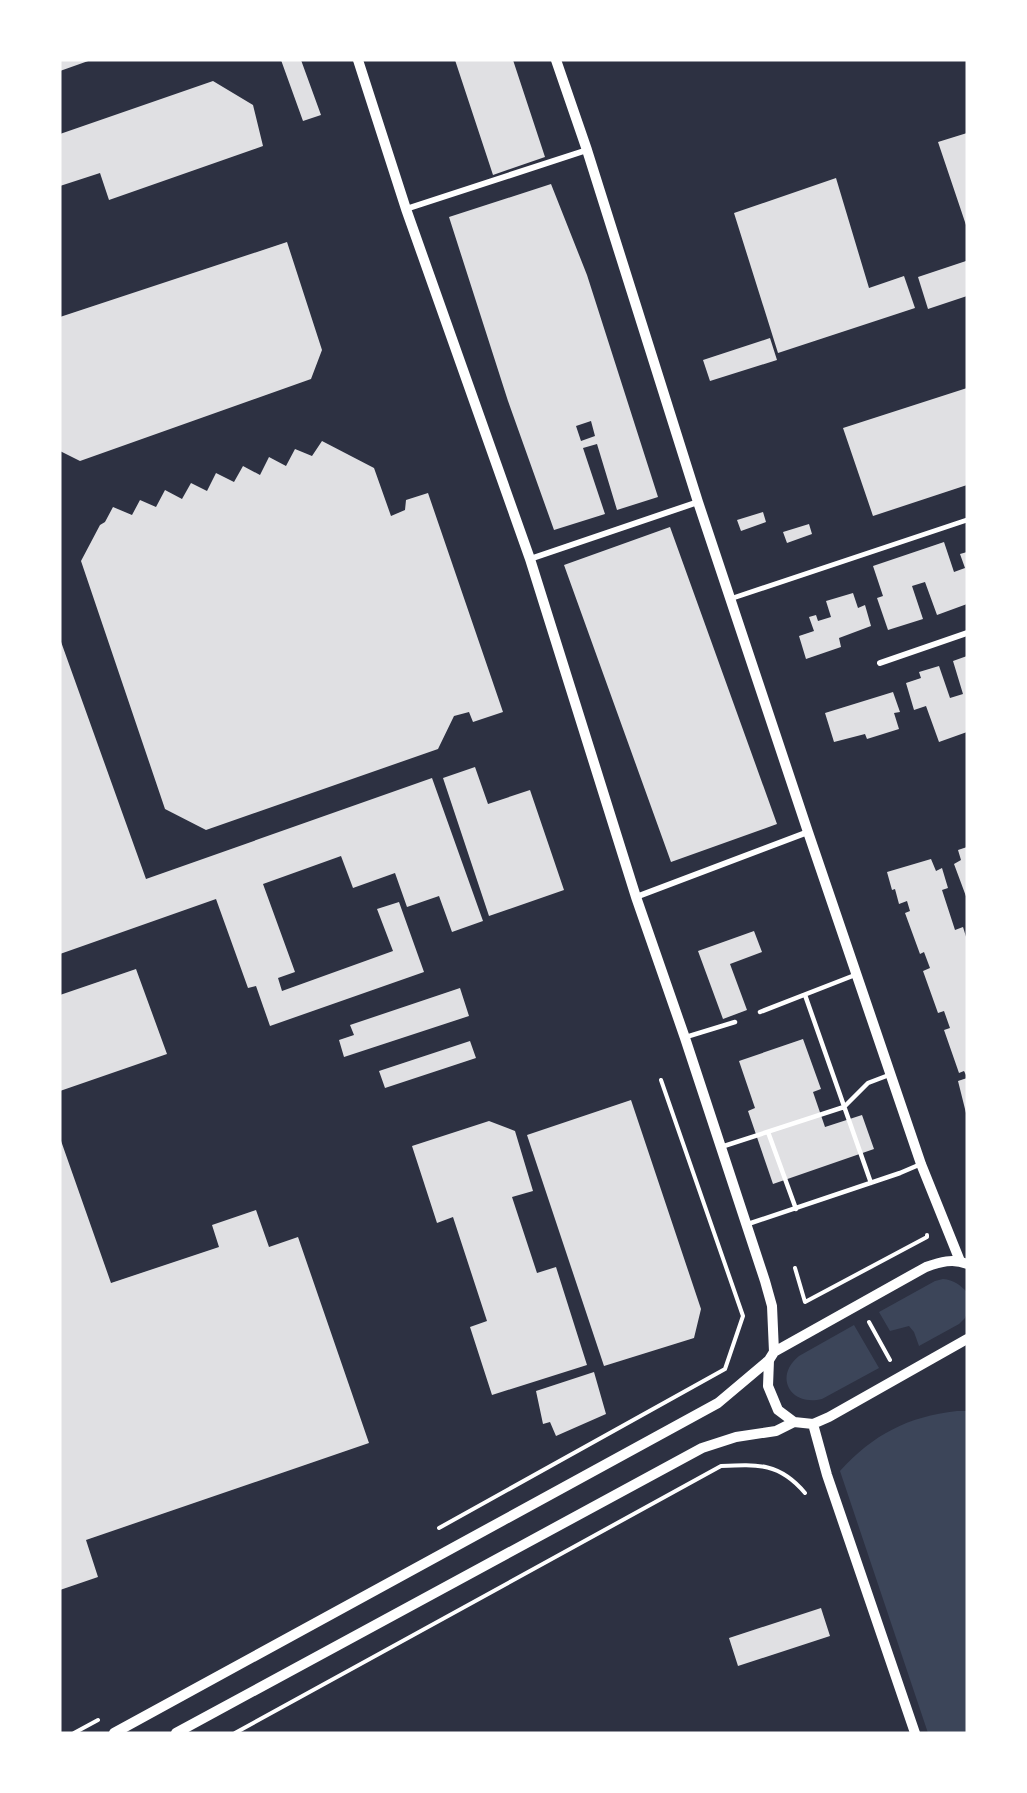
<svg xmlns="http://www.w3.org/2000/svg" width="1027" height="1793" viewBox="0 0 1027 1793" font-family="'Work Sans',sans-serif">
  <style>
    .green { fill: #3c4559 }
    .building { fill: #e0e0e3; fill-rule: evenodd }
    .lines { fill: none; stroke-linecap: round; stroke-linejoin: round }
    .path { stroke: #fff; stroke-width: 4 }
    .service { stroke: #fff; stroke-width: 4.5 }
    .pedestrian { stroke: #fff; stroke-width: 5 }
    .minor { stroke: #fff; stroke-width: 6 }
    .tertiary { stroke: #fff; stroke-width: 10 }
  </style>
  <rect width="100%" height="100%" fill="#2d3142"/>
  <path class="green" d="M943 1279C954 1280 960 1285 967 1292V1313L965 1318 959 1324 919 1346 914 1332 909 1326 890 1331 879 1312 935 1281Z
    M854 1325 879 1368 822 1399C791 1407 773 1377 799 1356Z
    M957 1411H967V1733H928L840 1471C874 1434 907 1417 957 1411Z"/>
  <path class="building" d="M60 60H91L60 71Z
    M281 60H301L321 115 303 121Z
    M455 60H513L545 157 493 175Z
    M213 81 253 105 263 146 109 200 100 173 60 186V134Z
    M967 133V228L938 142Z
    M836 178 869 288 904 276 915 308 778 353 734 213Z
    M551 184 587 275 658 497 617 510 597 444 583 448 605 514 554 530 508 401 449 217ZM591 421 595 436 581 441 576 426Z
    M287 242 322 350 311 379 80 461 60 451V317Z
    M966 261 967 296 928 309 918 277Z
    M770 338 777 360 710 381 703 360Z
    M967 388V485L873 516 843 428Z
    M322 441 374 468 391 516 405 510 406 500 428 493 503 712 473 722 469 712 454 716 438 749 206 830 165 809 81 561 100 525 105 522 113 507 132 515 140 500 156 507 165 490 182 499 191 483 207 491 216 473 234 482 243 466 260 475 269 457 286 466 295 449 312 456Z
    M763 512 766 522 741 531 737 520Z
    M809 524 812 534 787 543 783 532Z
    M670 527 777 824 671 862 564 565Z
    M944 542 954 572 965 568 960 554 967 552V604L937 615 925 582 912 586 923 619 888 630 877 598 883 596 873 566Z
    M853 593 858 608 865 605 871 626 839 638 841 647 806 659 799 636 814 631 809 617 816 615 818 621 831 617 826 601Z
    M60 639 146 879 432 778 483 921 452 932 439 896 407 907 395 873 353 888 341 856 263 884 295 972 278 978 282 991 393 951 377 909 399 902 424 972 270 1026 256 986 248 988 216 899 60 954Z
    M967 656V732L939 742 926 706 914 710 906 683 921 678 919 672 939 666 950 698 963 694 953 661Z
    M893 692 900 712 894 713 899 729 867 739 865 734 834 742 825 713Z
    M475 767 488 804 530 790 564 890 489 916 443 778Z
    M967 847V899L954 864 961 860 958 850Z
    M931 859 936 871 942 868 948 888 942 890 955 930 963 927 967 940V1077L964 1071 959 1073 944 1030 950 1028 944 1011 938 1013 923 971 930 968 924 952 920 954 905 913 910 911 907 901 899 904 895 889 892 890 887 872Z
    M754 931 762 952 730 964 747 1010 723 1019 698 951Z
    M136 969 167 1054 60 1091V995Z
    M460 988 469 1016 344 1057 339 1040 354 1035 350 1025Z
    M803 1039 821 1089 813 1092 825 1127 862 1115 874 1149 773 1184 748 1111 755 1108 739 1061Z
    M470 1041 476 1058 385 1088 379 1071Z
    M967 1078V1113H966L958 1081Z
    M631 1100 701 1309 694 1338 604 1366 527 1135Z
    M489 1121 515 1131 533 1191 512 1197 537 1273 556 1267 587 1365 492 1395 470 1327 487 1321 453 1217 437 1223 412 1146Z
    M60 1138 111 1283 219 1247 212 1225 256 1210 269 1247 298 1237 369 1443 86 1540 98 1577 60 1590Z
    M594 1372 606 1414 556 1436 550 1422 543 1424 536 1391Z
    M821 1608 830 1636 738 1666 729 1638Z"/>
  <g class="lines">
    <path class="path" d="M795 1268 805 1302 927 1237V1235
      M869 1322 890 1360
      M439 1528 725 1369 743 1316 661 1080
      M74 1733 98 1720
      M235 1733 721 1466C758 1464 780 1463 805 1493"/>
    <path class="service" d="M805 995 871 1183
      M760 1012 855 975
      M686 1037 735 1022
      M768 1132 796 1209
      M721 1147 844 1107 868 1083 889 1075
      M748 1224 900 1173 921 1164"/>
    <path class="pedestrian" d="M730 599 967 520"/>
    <path class="minor" d="M406 209 587 150
      M530 559 698 502
      M880 663 967 633
      M636 897 808 832"/>
    <path class="tertiary" d="M358 60 406 209 530 559 636 897 685 1038 765 1281 772 1306 774 1352
      M556 60 587 150 698 502 808 832 921 1164 960 1261
      M967 1264C953 1258 940 1262 926 1267L774 1352 769 1360 768 1386 778 1410 794 1422 813 1424 829 1417 967 1339
      M813 1424 827 1475 915 1733
      M114 1733 718 1403 769 1360
      M176 1733 702 1448 736 1437 776 1431 794 1422"/>
  </g>
  <rect width="1027" height="1793" fill="none" stroke="#ffffff" stroke-width="123"/>
</svg>
